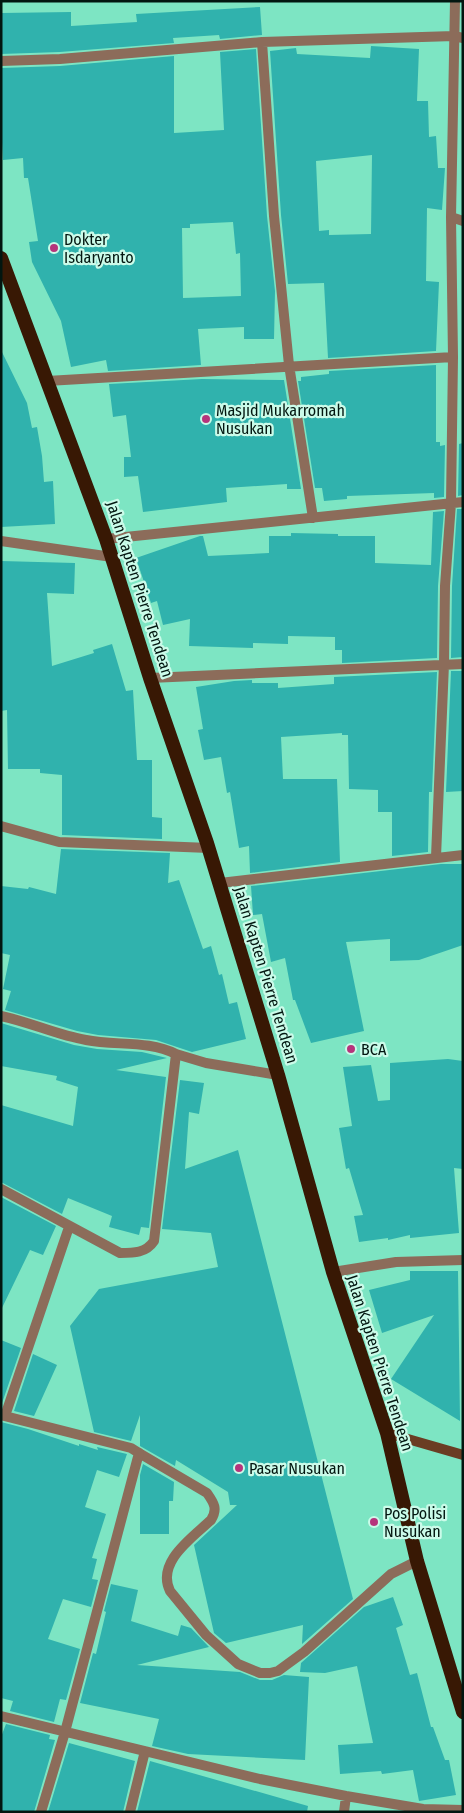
<svg xmlns="http://www.w3.org/2000/svg" width="464" height="1813" viewBox="0 0 464 1813" font-family="'Fira Sans Condensed',sans-serif">
  <style>
    .building { fill: #30b2ad; fill-rule: evenodd }
    .lines { fill: none; stroke-linecap: round; stroke-linejoin: round }
    .service { stroke: #8c6c5a; stroke-width: 10 }
    .minor { stroke: #8c6c5a; stroke-width: 10 }
    .secondary { stroke: #6a3d23; stroke-width: 10 }
    .trunk { stroke: #381804; stroke-width: 14 }
    .poi-dot { fill: #b6347c; stroke: #cbfbe9; stroke-width: 2 }
    .labels { text-anchor: middle; dominant-baseline: central; stroke-width: 4.5; stroke-linejoin: round; paint-order: stroke }
    .poi-label { font-size: 16px; fill: #021610; stroke: #cbfbe9; text-anchor: start }
    .street-label { font-size: 16px; fill: #021610; stroke: #cbfbe9 }
  </style>
  <rect width="100%" height="100%" fill="#7de5c3"/>
  <path class="building" d="M260 7 262 35 220 39 219 35 173 38 174 43 60 52 1 54V13L71 12V26L137 22 136 14Z
    M371 46 419 49 417 101H428L429 137 436 136 438 168H445L442 210 427 208 426 281 439 282 436 351 328 358 324 283 288 284 281 215 270 51 296 48 297 54 370 58ZM372 155 371 234 329 235V230L319 231 316 161Z
    M256 49 267 216 275 291 274 339H244V327L198 329 201 365 108 371 106 360 71 367 61 321 32 262 29 242 38 241 28 178H24L23 158 3 160 1 125V68L60 66 174 56V133L224 130 220 52ZM233 222 236 254 240 253 241 296 183 298 182 228H190V224Z
    M1 350 27 403 32 428 37 427 42 456 44 482 53 481 55 524 1 527Z
    M436 365V442H440V446L445 445 444 497 434 498V493L347 496V499L324 501 322 488H315L298 381H301V377L329 374V371Z
    M202 379 284 380 301 489H287V484L226 488 227 502 143 512 138 476 124 477V457H131L126 415 113 417 109 384Z
    M463 443V495L458 496 459 444Z
    M457 509H463V657L451 658 452 586Z
    M444 511 438 586 437 658 342 663V650H335V637L288 636V644L253 643V648L189 646 190 619 163 625 157 601 151 603 136 558 200 536H203L208 556 269 553V536H291V533L338 534V536H375V563L431 565 433 512Z
    M1 561 75 563 74 594 47 593 52 666 94 653 93 650 112 644 126 691 133 690 137 760H152V817L162 818V839L62 835V775L40 773V769H8L7 710 1 711Z
    M451 671H463V791L446 792Z
    M437 672 432 792H429L428 852 392 856V812H378V790L349 789 348 735H342V733L281 737 283 779H337L340 862 250 873 249 846 239 848 230 792 227 793 221 757 204 760 198 730 203 729 196 687 234 681 252 680V683H278V688L334 684V677Z
    M61 849 170 853 168 883 179 880 203 949 211 946 219 975 222 974 229 1004 237 1002 246 1039 192 1052 156 1040 98 1035 77 1031 5 1010 11 991 3 989 10 955 1 953V886L28 889 29 887 56 894Z
    M441 864H463V945L419 960 390 961V939L346 942 364 1031 311 1043 295 1000H293L285 958 271 962 262 914 253 915 251 886Z
    M1 1023 74 1045 97 1049 142 1052 167 1058 116 1070 166 1077 149 1228 141 1227 139 1235 109 1227 112 1216 68 1198 62 1214 1 1182V1105L73 1126 78 1087 56 1080 57 1076 1 1066Z
    M448 1059 463 1061V1169L454 1168 459 1233 410 1238V1235L388 1240V1238L359 1242 354 1216 363 1215 349 1168 346 1169 339 1128 352 1126 343 1067 371 1065 378 1101 390 1100V1063Z
    M180 1080 204 1083 199 1114 189 1112 185 1169 238 1150 353 1599 302 1644 303 1625 226 1643 214 1633 194 1545 237 1505H230L228 1492 176 1460 175 1466 140 1446V1415L131 1441 94 1432 70 1326 99 1289 218 1267 211 1233 162 1229Z
    M1 1197 56 1226 43 1255 30 1250 1 1310Z
    M410 1271H458L460 1421 391 1379 434 1315 382 1333 369 1290 410 1280Z
    M1 1340 21 1348 1 1406Z
    M33 1354 57 1365 34 1416 14 1411Z
    M1 1422 28 1429 79 1446V1444L98 1450 97 1447 127 1454 119 1477 97 1470 85 1507 106 1514 92 1558 97 1559 92 1579 98 1580 91 1607 63 1599 48 1639 80 1649 66 1700 60 1699 54 1722 10 1711 13 1701 1 1698Z
    M143 1464 174 1482 173 1501H169V1534H140V1475Z
    M111 1584 138 1590 131 1621 178 1636 181 1625 191 1628 209 1647 137 1665 240 1672 260 1680H272L284 1675 309 1677 305 1760 188 1754 152 1746 159 1719 80 1703 93 1653 96 1654 106 1612 104 1611Z
    M393 1597 403 1625 396 1628 410 1675 417 1673 431 1727H433L445 1760H449L456 1795 419 1801 413 1770 382 1774 381 1771 340 1774 338 1745 373 1743 357 1666 325 1673 300 1672 301 1663 364 1607Z
    M6 1724 50 1735 49 1739 55 1740 34 1812H1V1737Z
    M69 1743 135 1761 123 1812H48Z
    M150 1761 308 1806 307 1812H137Z"/>
  <g class="lines">
    <path class="service" d="M139 1453 207 1493C214 1503 218 1509 211 1520 192 1538 156 1562 170 1591L206 1635 238 1664 260 1673H270L278 1671 304 1652 391 1574 417 1561"/>
    <path class="minor" d="M262 42 274 216 289 365 313 518
      M1 61 60 59 262 42 454 36 463 38
      M451 217 463 221
      M47 381 453 357
      M106 539 463 502
      M1 541 112 557
      M150 678 463 664
      M1 826 59 842 209 848
      M436 857 444 664 445 586 451 503 453 357 451 217 455 1
      M220 883 463 855
      M1 1016C30 1022 57 1035 86 1040 116 1046 148 1040 176 1054
      M1 1189 120 1253C134 1253 146 1253 154 1241L176 1054 206 1063 278 1075
      M333 1272 396 1262 463 1260
      M1 1415 131 1448 139 1453 65 1732 41 1812
      M5 1416 69 1227
      M1 1716 260 1779 346 1796 423 1809 463 1810
      M130 1812 145 1751
      M344 1812 346 1796"/>
    <path class="secondary" d="M387 1433 463 1455"/>
    <path class="trunk" d="M1 258 106 539 150 678 207 843 278 1075 333 1272 387 1433 417 1561 463 1712"/>
  </g>
  <g class="poi-dot">
    <circle cx="54" cy="248" r="5"/>
    <circle cx="206" cy="419" r="5"/>
    <circle cx="351" cy="1049" r="5"/>
    <circle cx="239" cy="1468" r="5"/>
    <circle cx="374" cy="1522" r="5"/>
  </g>
  <g class="labels">
    <g class="poi-label">
      <text x="64" y="239">Dokter<tspan x="64" dy="18">Isdaryanto</tspan></text>
      <text x="216" y="410">Masjid Mukarromah<tspan x="216" dy="18">Nusukan</tspan></text>
      <text x="361" y="1049">BCA</text>
      <text x="249" y="1468">Pasar Nusukan</text>
      <text x="384" y="1513">Pos Polisi<tspan x="384" dy="18">Nusukan</tspan></text>
    </g>
    <g class="street-label">
      <text transform="translate(140 589) rotate(72)">Jalan Kapten Pierre Tendean</text>
      <text transform="translate(266 975) rotate(73)">Jalan Kapten Pierre Tendean</text>
      <text transform="translate(380 1363) rotate(72)">Jalan Kapten Pierre Tendean</text>
    </g>
  </g>
  <rect width="464" height="1813" fill="none" stroke="#021610" stroke-width="5"/>
</svg>
